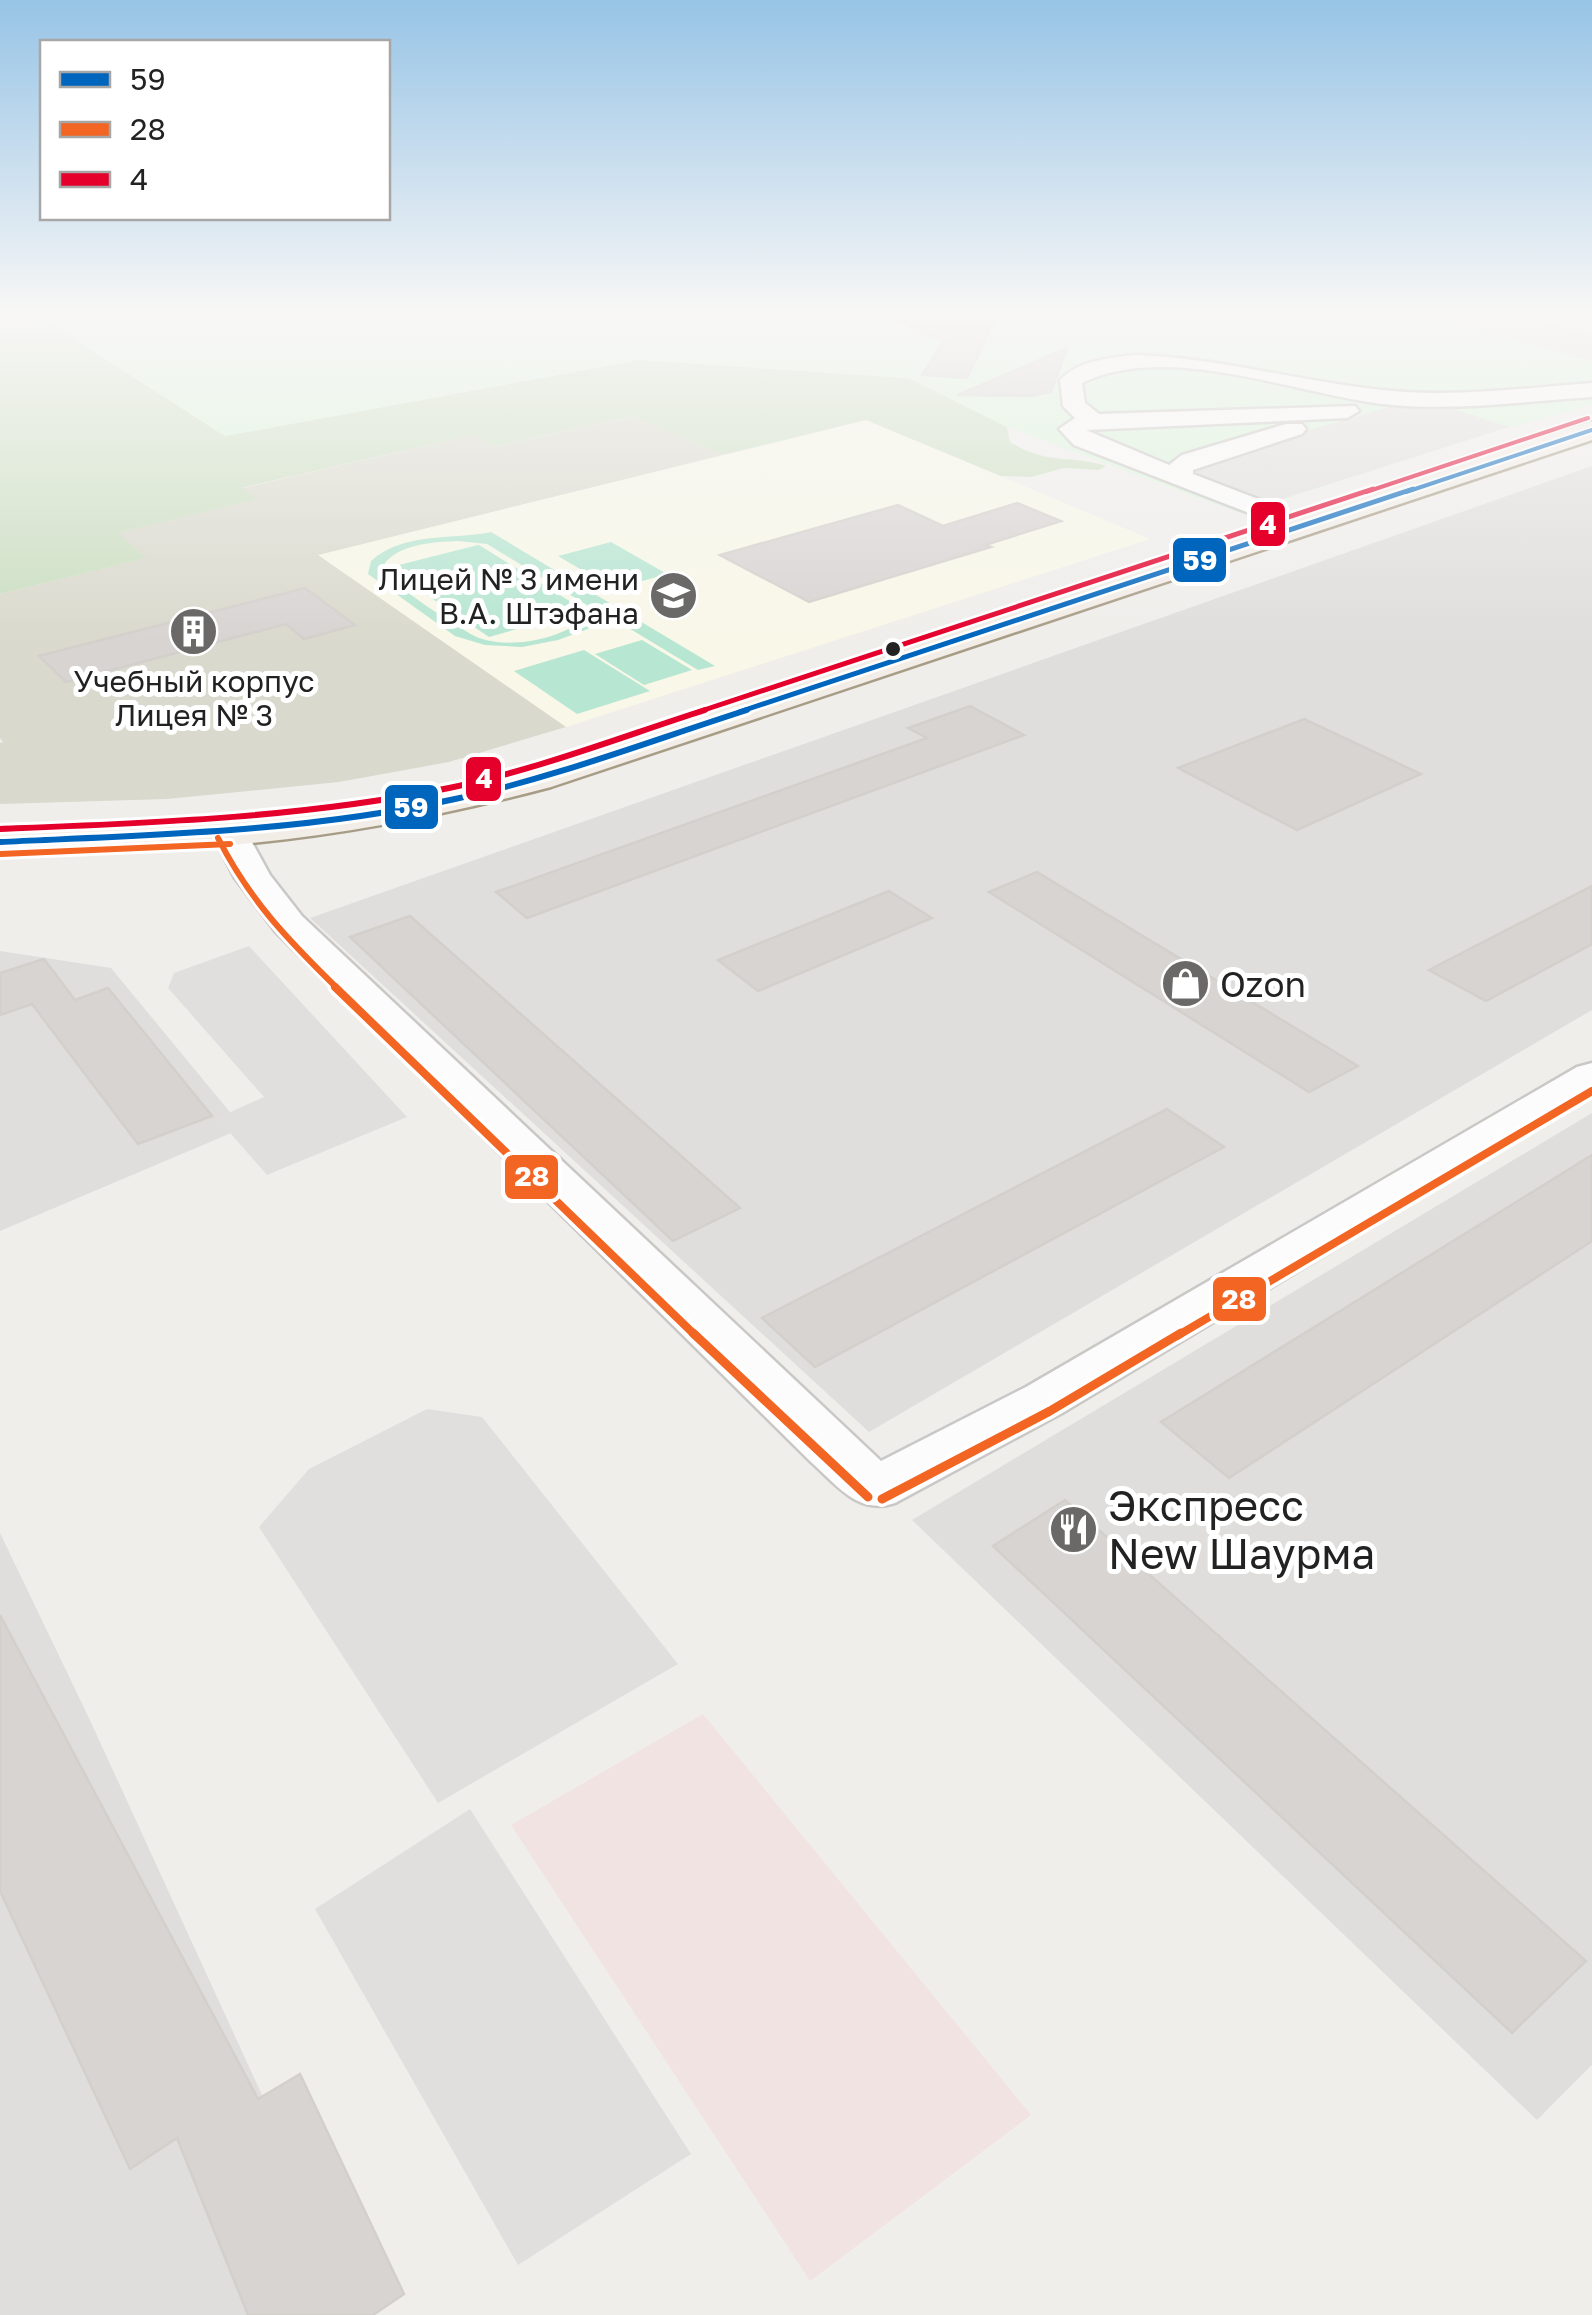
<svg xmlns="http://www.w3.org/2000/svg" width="1592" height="2315" viewBox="0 0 1592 2315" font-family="'Golos Text',sans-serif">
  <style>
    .residential { fill: #dfdedc }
    .commercial { fill: #f1e3e1 }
    .education { fill: #f8f7e8 }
    .construction { fill: #d9d9cd }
    .forest { fill: #cbdec1 }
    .park { fill: #daf5da }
    .pitch { fill: #b7e6d2; fill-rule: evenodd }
    .parking { fill: #e0dfde }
    .building { fill: #d7d4d2; stroke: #d3d0cc; stroke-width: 2.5 }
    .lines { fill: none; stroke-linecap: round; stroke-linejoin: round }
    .minor-casing { stroke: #c9c8c7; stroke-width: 5 }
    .major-casing { stroke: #a79c86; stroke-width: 5 }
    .minor { fill: #fdfcfc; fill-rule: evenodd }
    .major { fill: #f3ede7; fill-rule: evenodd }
    .bus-1-far2-casing { stroke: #fff; stroke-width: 8 }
    .bus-1-far1-casing { stroke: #fff; stroke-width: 10 }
    .bus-1-casing { stroke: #fff; stroke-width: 12 }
    .bus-2-far2-casing { stroke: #fff; stroke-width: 12 }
    .bus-2-far1-casing { stroke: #fff; stroke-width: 15 }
    .bus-2-casing { stroke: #fff; stroke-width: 16 }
    .bus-3-far2-casing { stroke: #fff; stroke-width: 8 }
    .bus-3-far1-casing { stroke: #fff; stroke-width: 10 }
    .bus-3-casing { stroke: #fff; stroke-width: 12 }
    .bus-1-far2 { stroke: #0065bd; stroke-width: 4 }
    .bus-1-far1 { stroke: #0065bd; stroke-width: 5 }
    .bus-1 { stroke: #0065bd; stroke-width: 6 }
    .bus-2-far2 { stroke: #f26522; stroke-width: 6 }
    .bus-2-far1 { stroke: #f26522; stroke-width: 8 }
    .bus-2 { stroke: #f26522; stroke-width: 9 }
    .bus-3-far2 { stroke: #e4002b; stroke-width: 4 }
    .bus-3-far1 { stroke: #e4002b; stroke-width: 5 }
    .bus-3 { stroke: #e4002b; stroke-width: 6 }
    .bus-dot { fill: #222; stroke: #fff; stroke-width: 4 }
    .labels { text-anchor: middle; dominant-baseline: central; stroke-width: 10; stroke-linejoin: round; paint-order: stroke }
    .far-poi-label { font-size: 30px; fill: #222; stroke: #fff; text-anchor: end }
    .poi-label { font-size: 35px; fill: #222; stroke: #fff; text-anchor: start }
    .near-poi-label { font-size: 42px; fill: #222; stroke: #fff; text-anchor: start }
    .line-badge { stroke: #fff; stroke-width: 4 }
    .badge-label { font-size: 28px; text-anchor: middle; font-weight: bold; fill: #fff }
  </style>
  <rect width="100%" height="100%" fill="#f0eeeb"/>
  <path class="residential" d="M1592 466V1010L869 1432 310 918Z
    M0 951 111 968 243 1128 0 1231Z
    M1592 1113V2065L1537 2120 912 1520Z
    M0 1533 88 1716 363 2315H0Z"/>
  <path class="commercial" d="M703 1714 1031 2115 810 2281 511 1825Z"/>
  <path class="education" d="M866 420 1150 539 566 727 317 555Z"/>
  <path class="construction" d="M632 416 723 455 318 555 566 727 449 762 339 782 167 799 0 804V743L3 742 0 738V594L145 558 117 533 256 499 239 489 471 435 497 446Z"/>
  <path class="forest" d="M0 315H37L225 436 639 360 909 378 1007 427 1010 442C1049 466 1070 454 1106 466L1099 470 1064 468 1031 477 1001 476 866 420 723 455 632 416 496 446 471 435 241 488 257 499 118 533 146 558 0 594Z"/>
  <path class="park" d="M37 315H1527L1592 333V405L1503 429 1240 513 1007 427 909 378 639 360 225 436Z"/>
  <path class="pitch" d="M491 532 715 666 698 670 604 613 588 629 558 640 522 647 485 645 455 636 368 574 371 561C404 531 456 540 491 532ZM458 541 487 544 587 605 585 617C562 640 509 649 479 638 462 631 392 584 381 570 392 544 433 542 458 541Z
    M611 542 667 574 614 589 558 556Z
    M478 545H479L584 610 489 637 387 568Z
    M642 640 692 670 644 685 595 654Z
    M584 650 650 691 577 714 514 671Z"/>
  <path class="parking" d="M1441 315H1520L1592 335V361L1435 317Z
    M1403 403 1437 404 1509 427 1260 506 1193 478V465L1203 461Z
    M249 946 407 1117 267 1175 217 1118 264 1097 168 988 174 973Z
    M427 1409 482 1417 678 1664 438 1803 259 1527 309 1469Z
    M470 1809 691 2154 518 2265 315 1909Z"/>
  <path class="building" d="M884 315H997L967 378 922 375 944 341Z
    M1067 348 1051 392 1030 396 958 395Z
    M1017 503 1061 521 985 545 991 547 809 602 720 555 898 505 943 526Z
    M305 588 355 625 304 639 286 624 66 682 39 656Z
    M970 706 1024 735 527 918 496 892 927 738 908 728Z
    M1304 719 1421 774 1297 830 1178 768Z
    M1037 872 1358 1066 1309 1092 989 892Z
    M1592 886V944L1486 1001 1429 970Z
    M889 891 932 918 758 991 718 960Z
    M410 916 740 1208 673 1241 350 937Z
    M44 959 75 1000 108 988 212 1116 138 1144 32 1004 0 1015V973Z
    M1167 1109 1224 1147 815 1367 762 1318Z
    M1592 1155V1241L1229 1478 1161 1422Z
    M1065 1500 1586 1961 1512 2033 993 1546Z
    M0 1615 258 2099 300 2074 404 2294 373 2315H248L177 2138 130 2169 0 1891Z"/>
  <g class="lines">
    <defs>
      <path id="minor" d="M1136 355C1224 358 1307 384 1393 391 1459 397 1526 388 1592 383V397C1526 401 1459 411 1392 405 1299 396 1169 340 1082 383L1085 403 1099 414 1355 406 1359 411 1347 418 1086 430 1169 465 1182 455 1286 424H1302L1306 429 1302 434 1193 470V474L1271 504 1275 510 1271 516 1262 518 1074 445 1059 429 1075 418 1063 406 1060 380C1079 360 1110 358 1136 355Z
        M229 821 242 824 270 875 302 916 881 1461 1026 1387 1577 1067 1592 1063V1094L1062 1413 895 1503C858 1515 838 1486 811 1462L276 932 235 878 211 832 216 824Z"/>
      <path id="major" d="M1592 421V440L551 787C445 815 338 836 229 845 153 851 76 852 0 855V829C178 821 348 814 521 769Z"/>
    </defs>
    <use href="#minor" class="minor-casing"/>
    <use href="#major" class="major-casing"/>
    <use href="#minor" class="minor"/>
    <use href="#major" class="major"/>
    <defs>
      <path id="bus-1-far2" d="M1406 492 1592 430"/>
      <path id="bus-1-far1" d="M739 712 1413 489"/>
      <path id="bus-1" d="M0 842C152 835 305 832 455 799 554 778 650 741 747 710"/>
      <path id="bus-2-far2" d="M218 838C250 901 288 940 338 989
        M1 854 230 844"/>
      <path id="bus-2-far1" d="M335 987 696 1336
        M1177 1336 1592 1091"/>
      <path id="bus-2" d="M693 1333 868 1497
        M882 1499 1050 1411 1181 1333"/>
      <path id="bus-3-far2" d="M1366 492 1588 418"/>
      <path id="bus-3-far1" d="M698 712 1373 489"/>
      <path id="bus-3" d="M0 829C151 823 300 818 449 788 536 770 621 737 705 710"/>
    </defs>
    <use href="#bus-1-far2" class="bus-1-far2-casing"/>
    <use href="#bus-1-far1" class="bus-1-far1-casing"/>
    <use href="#bus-1" class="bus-1-casing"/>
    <use href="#bus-2-far2" class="bus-2-far2-casing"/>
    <use href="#bus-2-far1" class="bus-2-far1-casing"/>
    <use href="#bus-2" class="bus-2-casing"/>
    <use href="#bus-3-far2" class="bus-3-far2-casing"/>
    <use href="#bus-3-far1" class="bus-3-far1-casing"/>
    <use href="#bus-3" class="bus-3-casing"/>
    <use href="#bus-1-far2" class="bus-1-far2"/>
    <use href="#bus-1-far1" class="bus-1-far1"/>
    <use href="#bus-1" class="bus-1"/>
    <use href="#bus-2-far2" class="bus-2-far2"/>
    <use href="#bus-2-far1" class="bus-2-far1"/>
    <use href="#bus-2" class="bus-2"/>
    <use href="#bus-3-far2" class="bus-3-far2"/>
    <use href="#bus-3-far1" class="bus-3-far1"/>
    <use href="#bus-3" class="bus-3"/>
  </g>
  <linearGradient id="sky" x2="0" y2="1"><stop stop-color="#97c4e6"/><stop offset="0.49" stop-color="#f8f7f6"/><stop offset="1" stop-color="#f8f7f6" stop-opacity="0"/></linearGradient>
  <rect width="1592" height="639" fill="url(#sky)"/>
  <defs>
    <symbol id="school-disc" viewBox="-11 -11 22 22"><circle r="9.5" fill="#6a6968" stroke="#fff"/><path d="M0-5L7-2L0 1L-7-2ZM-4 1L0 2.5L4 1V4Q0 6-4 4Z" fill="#fff"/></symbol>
    <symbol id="building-disc" viewBox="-11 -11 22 22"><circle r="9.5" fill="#6a6968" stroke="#fff"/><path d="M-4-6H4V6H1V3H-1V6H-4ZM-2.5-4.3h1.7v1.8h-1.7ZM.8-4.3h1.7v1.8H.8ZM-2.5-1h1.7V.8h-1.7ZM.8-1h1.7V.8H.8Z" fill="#fff"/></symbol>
    <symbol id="shop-disc" viewBox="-11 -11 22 22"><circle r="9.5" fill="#6a6968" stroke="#fff"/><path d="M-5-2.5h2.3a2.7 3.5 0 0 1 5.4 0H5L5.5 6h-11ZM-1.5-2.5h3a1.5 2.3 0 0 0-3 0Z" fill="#fff"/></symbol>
    <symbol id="restaurant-disc" viewBox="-11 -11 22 22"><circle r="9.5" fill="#6a6968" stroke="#fff"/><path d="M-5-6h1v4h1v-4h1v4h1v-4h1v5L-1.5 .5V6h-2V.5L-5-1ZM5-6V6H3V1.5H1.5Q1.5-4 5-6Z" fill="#fff"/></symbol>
  </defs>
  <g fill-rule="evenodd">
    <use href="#school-disc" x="646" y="568" width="55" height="55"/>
    <use href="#building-disc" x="166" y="604" width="55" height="55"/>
    <use href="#shop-disc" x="1158" y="956" width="55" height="55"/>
    <use href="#restaurant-disc" x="1046" y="1502" width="55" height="55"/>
  </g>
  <circle class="bus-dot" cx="893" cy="649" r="9"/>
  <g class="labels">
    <g class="far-poi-label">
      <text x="639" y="579">Лицей № 3 имени<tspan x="639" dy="34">В.А. Штэфана</tspan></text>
      <text x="194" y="681" text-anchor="middle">Учебный корпус<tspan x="194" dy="34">Лицея № 3</tspan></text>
    </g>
    <g class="poi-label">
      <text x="1220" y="984">Ozon</text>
    </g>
    <g class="near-poi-label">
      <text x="1108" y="1505">Экспресс<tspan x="1108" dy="48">New Шаурма</tspan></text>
    </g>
  </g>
  <g class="line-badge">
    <rect x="1249" y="500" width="38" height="48" rx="10" fill="#e4002b"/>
    <rect x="1171" y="536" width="57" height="48" rx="10" fill="#0065bd"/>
    <rect x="464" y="755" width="39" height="48" rx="10" fill="#e4002b"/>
    <rect x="383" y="783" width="57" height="48" rx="10" fill="#0065bd"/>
    <rect x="503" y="1153" width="57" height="48" rx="10" fill="#f26522"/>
    <rect x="1211" y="1275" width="57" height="48" rx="10" fill="#f26522"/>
  </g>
  <g class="badge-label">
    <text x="1268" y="534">4</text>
    <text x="1200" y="570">59</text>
    <text x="484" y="788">4</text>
    <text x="411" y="817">59</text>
    <text x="532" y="1186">28</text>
    <text x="1239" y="1309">28</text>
  </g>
  <rect x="40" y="40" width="350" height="180" fill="#ffffff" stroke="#a7a7a7" stroke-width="2.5"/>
  <rect x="60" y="72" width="50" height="15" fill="#0065bd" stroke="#a7a7a7" stroke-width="2.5"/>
  <text x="130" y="90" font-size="30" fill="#222222">59</text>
  <rect x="60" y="122" width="50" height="15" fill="#f26522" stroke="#a7a7a7" stroke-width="2.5"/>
  <text x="130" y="140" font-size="30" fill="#222222">28</text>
  <rect x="60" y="172" width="50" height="15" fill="#e4002b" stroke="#a7a7a7" stroke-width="2.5"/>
  <text x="130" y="190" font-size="30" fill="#222222">4</text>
</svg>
